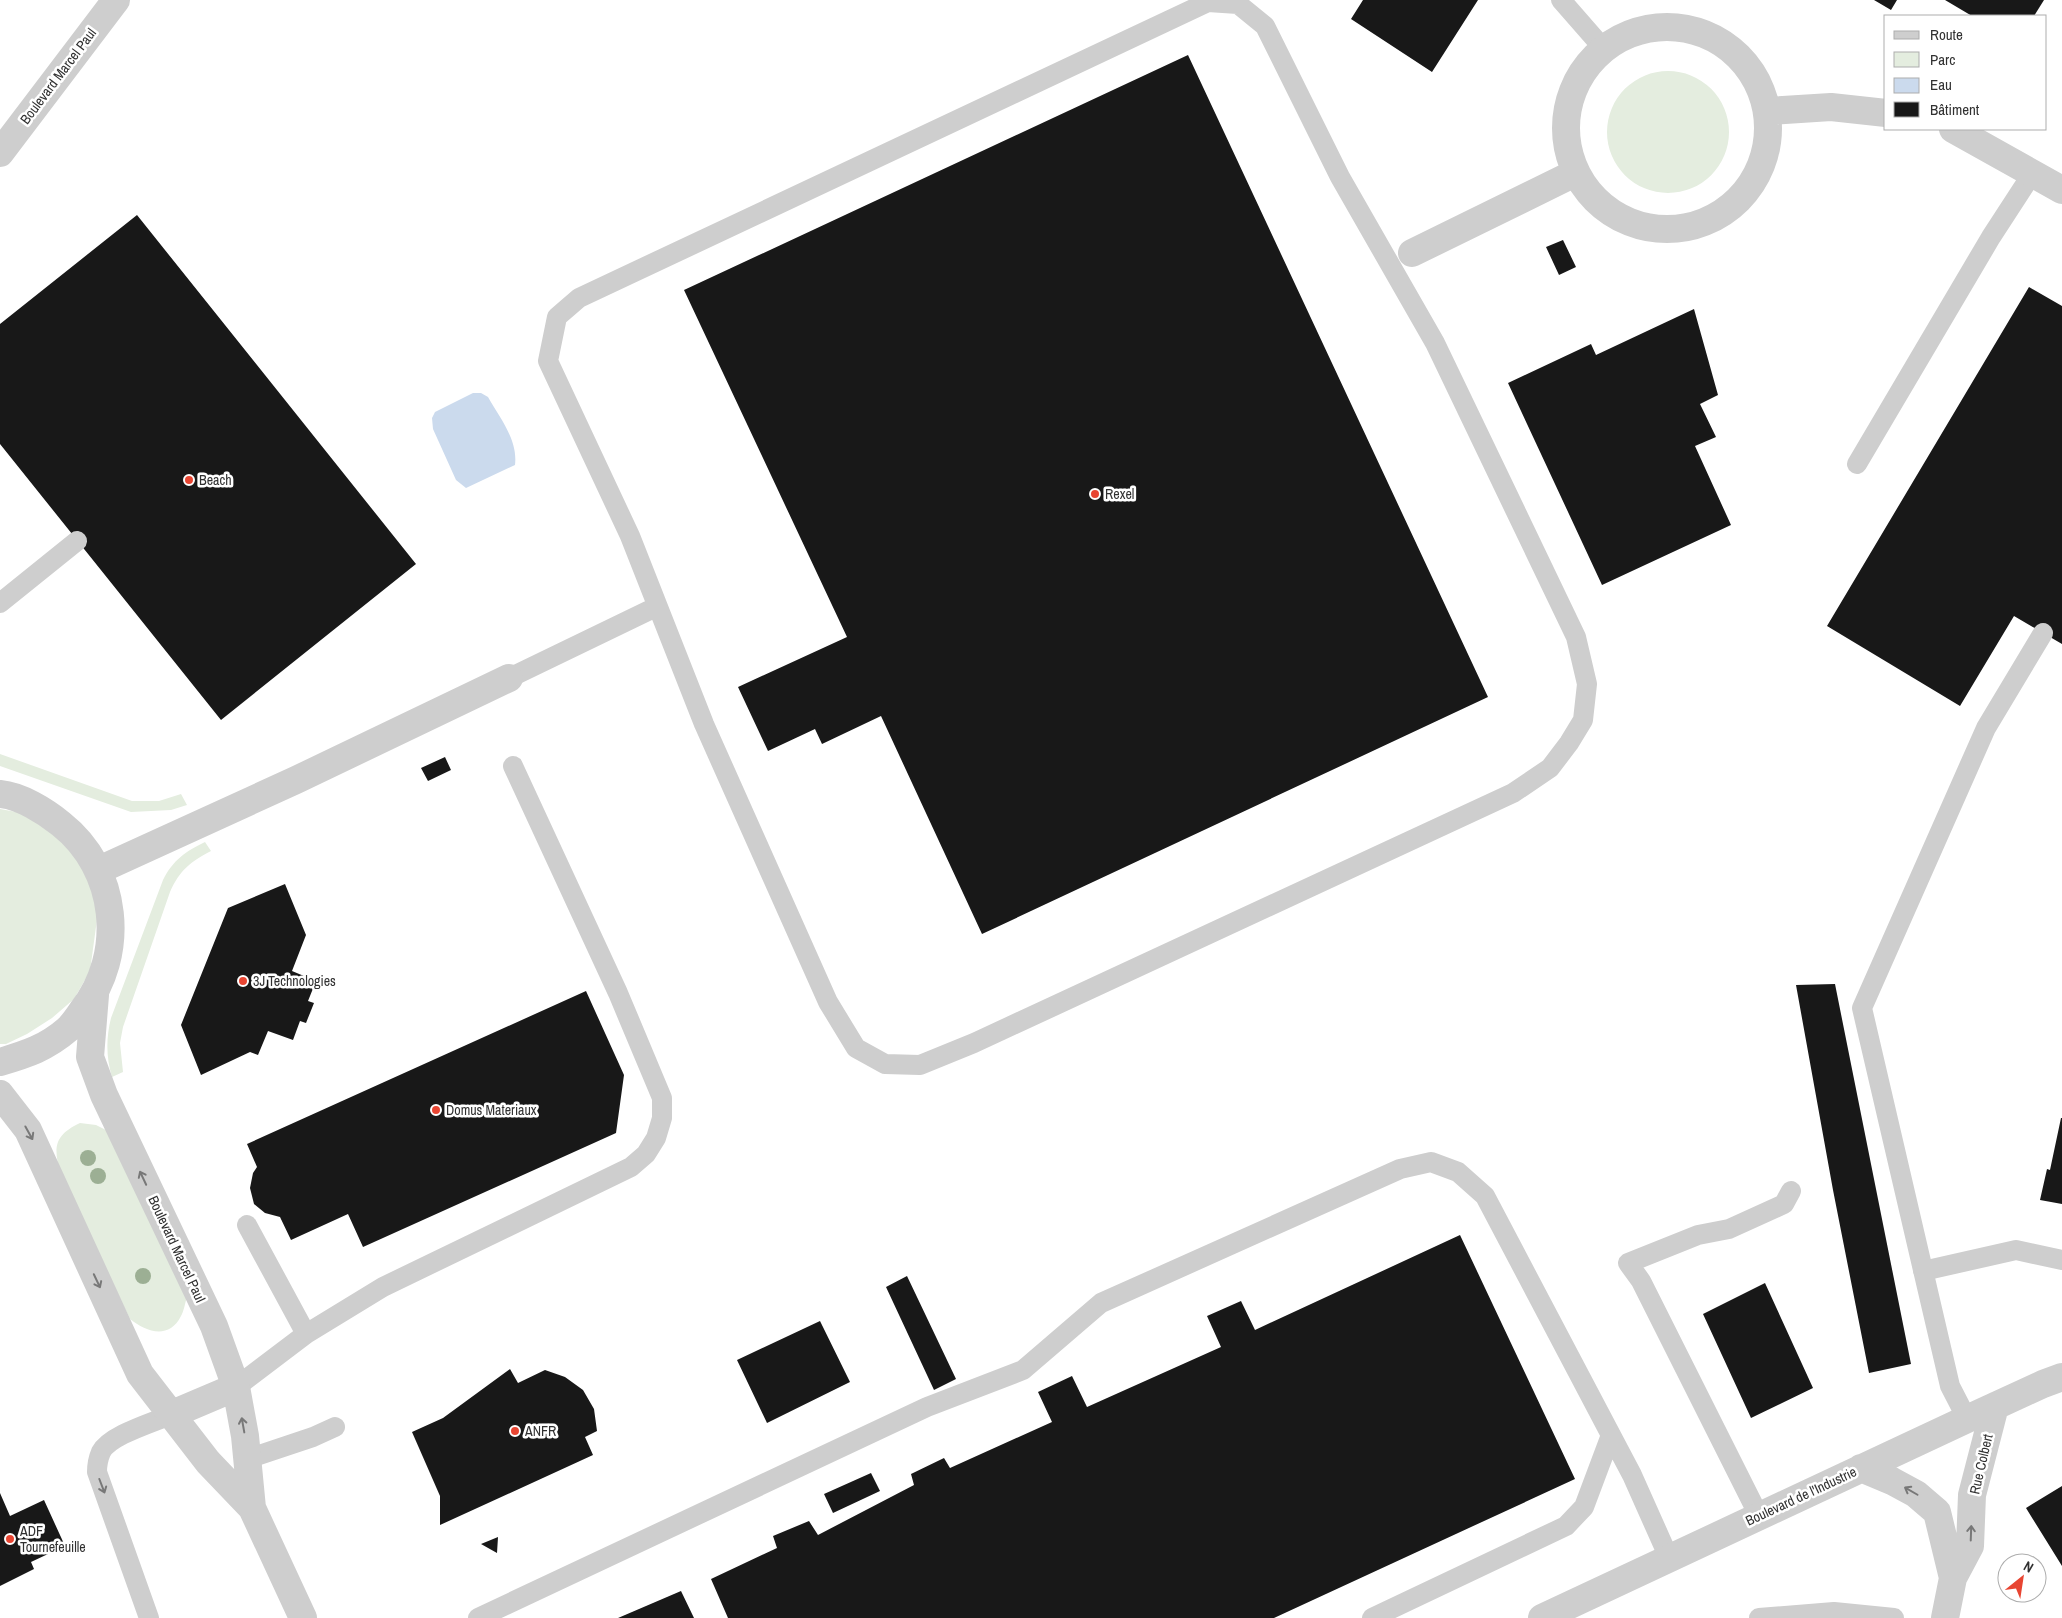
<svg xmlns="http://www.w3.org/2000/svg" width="2062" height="1618" viewBox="0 0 2062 1618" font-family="'Archivo Narrow',sans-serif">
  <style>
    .green { fill: #e4eddf }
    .water { fill: #cbdaed }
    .building { fill: #181818 }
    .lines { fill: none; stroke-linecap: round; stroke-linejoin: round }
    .lane { stroke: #cecece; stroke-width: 20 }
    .street { stroke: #cecece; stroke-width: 28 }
    .tree { fill: #9caf94 }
    .oneway { stroke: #787878 }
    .poi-dot { fill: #e84532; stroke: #fff; stroke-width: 2 }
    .labels { text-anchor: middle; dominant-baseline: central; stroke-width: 5; stroke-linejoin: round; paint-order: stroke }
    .street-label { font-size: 14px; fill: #313131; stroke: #fff }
    .poi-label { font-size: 14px; fill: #313131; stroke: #fff; text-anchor: start }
  </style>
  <rect width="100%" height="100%" fill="#fff"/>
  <path class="green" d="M1607 132a61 61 0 1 1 122 0a61 61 0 1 1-122 0Z
    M0 754 132 801H159L181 794 187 805 171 810 131 812 0 766Z
    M0 809 22 813 51 830 77 855 88 880 98 912 90 971 74 999 52 1018 27 1034 6 1044H0Z
    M205 842 211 851C190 862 180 870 170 892L123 1027 120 1043 123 1072 112 1077C106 1057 106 1038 111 1018L163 880C173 860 186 851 205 842Z
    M80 1123 96 1125 108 1131 187 1297C185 1303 184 1311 181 1316 169 1340 146 1332 130 1319L60 1172C53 1146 55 1135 80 1123Z"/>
  <path class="water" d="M473 393H481L488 397C500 418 518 440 515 465L466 488 456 480 433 429 432 418 435 412Z"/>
  <path class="building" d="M1363 0H1478L1432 72 1351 19Z
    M1874 0H1897L1891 10Z
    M1945 0H2044L2034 16H1972Z
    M1188 55 1488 697 982 934 881 716 822 744 815 729 768 751 738 687 847 637 684 290Z
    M137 215 416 564 221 720 0 444V324Z
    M1563 240 1576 267 1559 275 1546 247Z
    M2029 287 2062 306V644L2014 616 1960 706 1827 626Z
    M1694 309 1718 395 1700 404 1716 437 1695 446 1731 525 1602 585 1508 383 1591 344 1596 355Z
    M445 757 451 770 428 781 421 768Z
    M285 884 306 935 292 971 316 981 308 1001 314 1003 306 1023 300 1021 293 1040 268 1031 258 1055 250 1052 201 1075 181 1025 228 908Z
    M1835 984 1911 1364 1869 1373 1833 1190 1796 985Z
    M586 991 624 1075 616 1133 363 1247 348 1214 291 1240 280 1217 265 1213 254 1204 250 1188 253 1173 257 1167 247 1144Z
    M2061 1118H2062V1204L2040 1200 2047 1169 2050 1170Z
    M1460 1235 1575 1479 1274 1618H728L711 1579 777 1548 773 1536 809 1521 818 1535 914 1485 911 1474 944 1458 950 1468 1052 1422 1038 1392 1072 1376 1087 1407 1221 1347 1207 1316 1241 1301 1255 1330Z
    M907 1276 956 1379 934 1390 886 1287Z
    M1765 1283 1813 1388 1751 1418 1703 1314Z
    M820 1321 850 1382 767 1423 737 1360Z
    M510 1369 518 1383 545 1370 565 1377 583 1390 594 1409 597 1431 585 1437 593 1455 440 1525V1496L412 1432 443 1418Z
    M871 1473 880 1491 833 1513 824 1494Z
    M2062 1486V1566L2026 1508Z
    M0 1493 10 1516 44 1500 65 1546 31 1562 34 1569 0 1586Z
    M498 1537 497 1553 481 1544Z
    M681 1591 694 1618H618Z"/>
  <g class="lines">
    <path class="lane" d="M1561 0 1603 48
      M1208 2 1238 4 1265 26 1340 177 1435 343 1576 637 1587 684 1583 720 1569 743 1550 768 1513 793 974 1043 920 1065 885 1064 856 1048 828 1002 704 724 630 536 548 361 557 317 579 298Z
      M1857 464 1991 237 2032 174
      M0 603 77 541
      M509 678 656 607
      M247 1225 306 1334
      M1923 1271 2016 1250 2062 1260
      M236 1387 306 1334 383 1287 631 1167 646 1154 656 1138 662 1118V1098L618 993 513 766
      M1967 1419 1950 1386 1862 1008 1986 728 2043 633
      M247 1459 313 1437 335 1427
      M1759 1516 1641 1281 1628 1263 1698 1235 1729 1229 1784 1204 1791 1191
      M149 1618 97 1472C97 1465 98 1459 101 1452 110 1435 152 1423 170 1415
      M478 1618 927 1407 1023 1370 1101 1303 1400 1169 1431 1162 1458 1172 1485 1196 1632 1475 1669 1558
      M1372 1618 1566 1526 1584 1507 1611 1435
      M1759 1618 1834 1612 1894 1618"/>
    <path class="street" d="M1566 128a101 101 0 1 1 202 0a101 101 0 1 1-202 0Z
      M1768 111 1831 107 1886 113
      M1953 129 2062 190
      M0 153 116 0
      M1412 253 1575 173
      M0 794C21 796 45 811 61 824 118 869 127 954 82 1011 78 1017 73 1024 68 1029 46 1048 27 1054 0 1062
      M99 870 296 780 509 678
      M95 995 90 1057 104 1095 214 1326 236 1387 245 1436 252 1508
      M0 1094 28 1130 140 1374 208 1462 252 1508 303 1618
      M170 1415 236 1387
      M1861 1468 1892 1481 1916 1494 1937 1512 1953 1578
      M1542 1618 1967 1419 2043 1384 2062 1377
      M1945 1618 1953 1578 1970 1546 1972 1495 1995 1406"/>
  </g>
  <g class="tree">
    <circle cx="88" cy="1158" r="8"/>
    <circle cx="98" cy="1176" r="8"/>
    <circle cx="143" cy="1276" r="8"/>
  </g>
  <defs><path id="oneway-shaft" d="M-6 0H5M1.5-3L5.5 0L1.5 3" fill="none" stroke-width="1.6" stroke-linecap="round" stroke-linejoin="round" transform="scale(1.25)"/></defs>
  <g class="oneway">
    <use href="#oneway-shaft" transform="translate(29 1133) rotate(61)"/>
    <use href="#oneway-shaft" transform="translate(143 1178) rotate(-115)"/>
    <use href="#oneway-shaft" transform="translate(97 1281) rotate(65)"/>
    <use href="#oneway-shaft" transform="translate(243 1425) rotate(-100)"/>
    <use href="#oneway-shaft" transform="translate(102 1486) rotate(69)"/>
    <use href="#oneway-shaft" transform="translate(1911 1491) rotate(-150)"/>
    <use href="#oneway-shaft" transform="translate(1971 1533) rotate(-88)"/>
  </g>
  <g class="poi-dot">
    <circle cx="189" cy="480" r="5"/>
    <circle cx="1095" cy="494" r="5"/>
    <circle cx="243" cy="981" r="5"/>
    <circle cx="436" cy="1110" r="5"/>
    <circle cx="515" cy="1431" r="5"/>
    <circle cx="10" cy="1539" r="5"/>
  </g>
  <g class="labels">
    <g class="street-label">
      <text transform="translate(58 76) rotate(-53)">Boulevard Marcel Paul</text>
      <text transform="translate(177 1249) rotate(65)">Boulevard Marcel Paul</text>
      <text transform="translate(1981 1464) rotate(-77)">Rue Colbert</text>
      <text transform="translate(1801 1496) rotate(-25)">Boulevard de l'Industrie</text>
    </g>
    <g class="poi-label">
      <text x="199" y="480">Beach</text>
      <text x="1105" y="494">Rexel</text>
      <text x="253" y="981">3J Technologies</text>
      <text x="446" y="1110">Domus Materiaux</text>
      <text x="525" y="1431">ANFR</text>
      <text x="20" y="1531">ADF<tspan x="20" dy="16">Tournefeuille</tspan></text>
    </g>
  </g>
  <rect x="1884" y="15" width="162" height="115" fill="#ffffff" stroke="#adadad"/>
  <rect x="1894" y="31" width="25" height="8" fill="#cecece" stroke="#adadad"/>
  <text x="1930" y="40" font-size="15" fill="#313131">Route</text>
  <rect x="1894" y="52" width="25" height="15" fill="#e4eddf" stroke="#adadad"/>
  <text x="1930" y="65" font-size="15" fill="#313131">Parc</text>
  <rect x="1894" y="78" width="25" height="15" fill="#cbdaed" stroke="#adadad"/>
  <text x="1930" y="90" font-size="15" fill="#313131">Eau</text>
  <rect x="1894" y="102" width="25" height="15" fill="#181818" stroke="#adadad"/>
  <text x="1930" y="115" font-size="15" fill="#313131">Bâtiment</text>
  <g transform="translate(2022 1578) rotate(30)"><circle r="24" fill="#ffffff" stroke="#adadad"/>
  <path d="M0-4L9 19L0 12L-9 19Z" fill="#e84532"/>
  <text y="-8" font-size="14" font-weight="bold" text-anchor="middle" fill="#313131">N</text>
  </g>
</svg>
